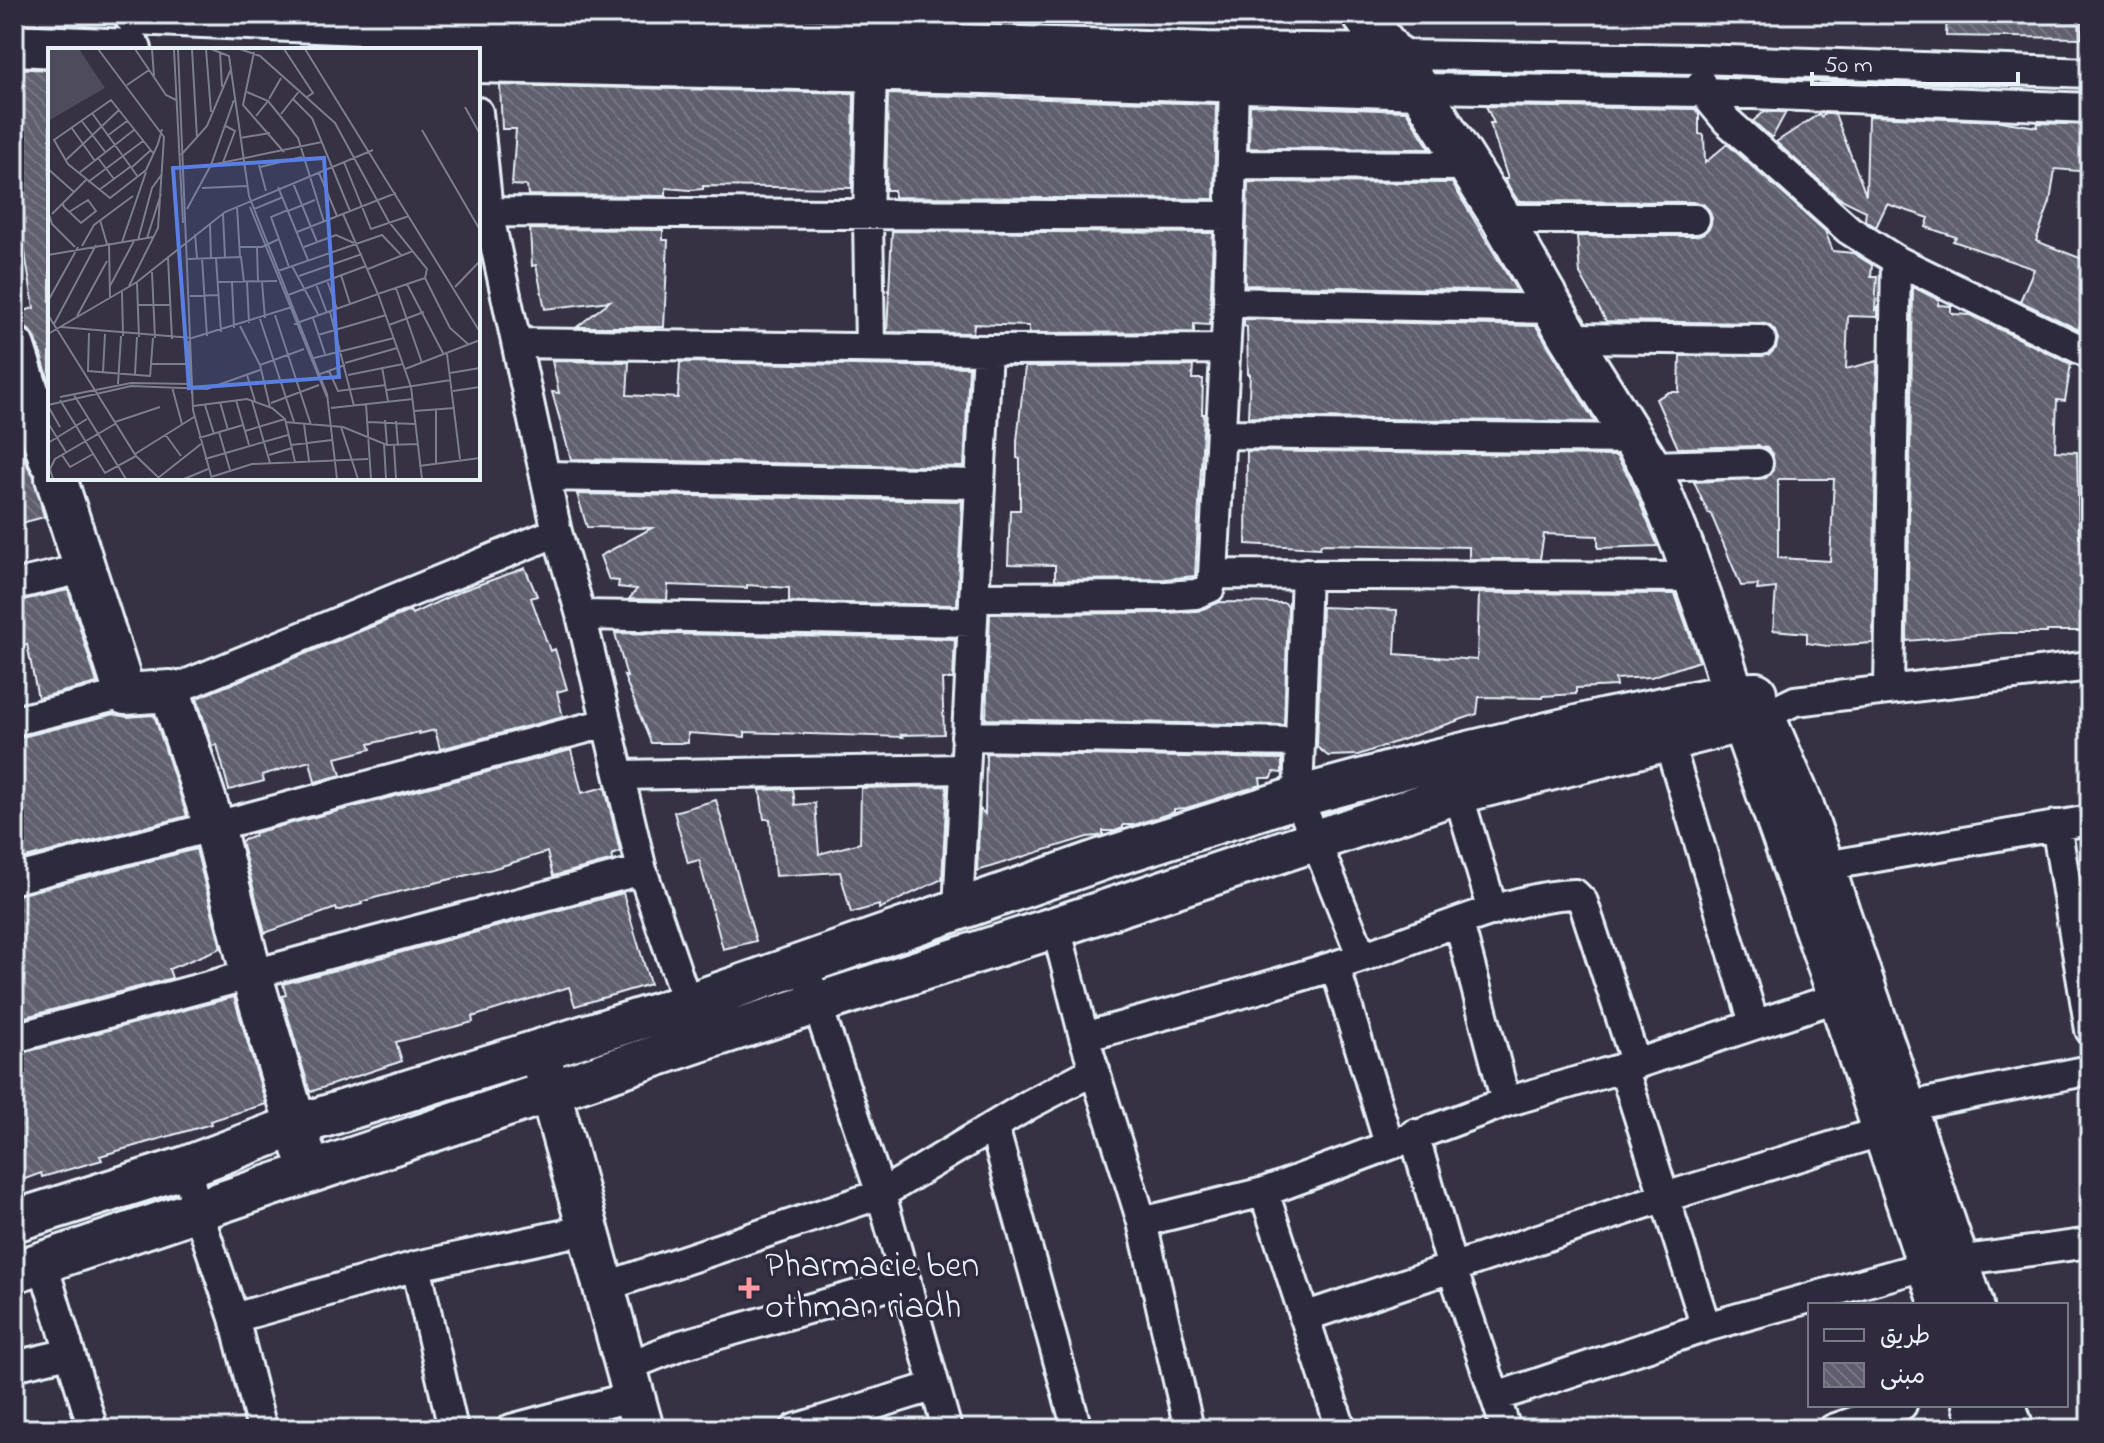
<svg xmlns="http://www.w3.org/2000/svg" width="2104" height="1443" viewBox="0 0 2104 1443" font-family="'Indie Flower','Playpen Sans Arabic',sans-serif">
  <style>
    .building { fill: url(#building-back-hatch); stroke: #e8f1f8; stroke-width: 2; fill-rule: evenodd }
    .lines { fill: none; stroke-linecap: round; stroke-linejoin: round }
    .street-casing { stroke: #e8f1f8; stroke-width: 34 }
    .secondary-casing { stroke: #e8f1f8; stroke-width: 46 }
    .street { stroke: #2f2a3d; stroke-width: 28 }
    .secondary { stroke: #2f2a3d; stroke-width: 40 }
    .poi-dot { fill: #ff9aa2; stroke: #2f2a3d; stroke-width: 3 }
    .labels { text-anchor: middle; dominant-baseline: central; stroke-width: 7; stroke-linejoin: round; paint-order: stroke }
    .poi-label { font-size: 36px; fill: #e8f1f8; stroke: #2f2a3d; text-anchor: start }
    .inset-road { fill: none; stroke: #7d7e8c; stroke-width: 2 }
    .view { fill: #5a7fe2; fill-opacity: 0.15; stroke: #5a7fe2; stroke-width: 4 }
    .inset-edge { fill: none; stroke: #e8f1f8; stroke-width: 4 }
  </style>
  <defs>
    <pattern id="building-back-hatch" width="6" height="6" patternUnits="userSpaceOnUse" patternTransform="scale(2)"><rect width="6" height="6" fill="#605e6e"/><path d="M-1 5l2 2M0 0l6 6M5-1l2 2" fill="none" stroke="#777683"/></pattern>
  </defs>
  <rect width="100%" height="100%" fill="#363244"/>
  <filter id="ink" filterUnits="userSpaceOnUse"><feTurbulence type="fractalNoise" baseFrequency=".0125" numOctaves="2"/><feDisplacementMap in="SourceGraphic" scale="16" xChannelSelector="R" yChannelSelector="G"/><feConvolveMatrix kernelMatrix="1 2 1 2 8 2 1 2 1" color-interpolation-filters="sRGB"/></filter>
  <g filter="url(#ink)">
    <path class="building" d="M1947 14H2082V38L1946 36Z
      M14 68 50 70V384L36 339 29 330 14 325V314L34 308 16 198H14Z
      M500 85 854 93 852 188 703 186V189L690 190 666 188V196L528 195 527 186 512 185 516 129H502Z
      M888 94 1216 104 1214 199 894 197V190H886Z
      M1250 105 1406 111 1430 149 1249 148Z
      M1486 106 1695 109 1699 114V134L1704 135 1705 163 1727 144 1825 231 1833 251 1853 253 1872 265 1871 276H1877L1875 310 1878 307V317L1848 316 1846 369 1877 361 1873 643 1827 646 1807 643V633L1773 630 1776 588 1757 590 1758 585 1741 586 1711 514 1708 513 1694 482 1766 478 1773 470V455L1767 448 1758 446 1678 448 1656 399 1669 392H1679L1680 356 1769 355 1776 348 1778 339 1775 331 1769 325 1761 323 1606 321 1580 274 1577 236H1696L1704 233 1710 227 1712 218 1709 210 1703 204 1695 202 1518 201 1504 179H1508L1490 123H1494ZM1778 479H1834L1830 561 1778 558Z
      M1764 112H1786L1772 138 1753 121Z
      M1819 114 1821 117 1825 114H1835L1866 195 1868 116 2000 121 2037 127 2038 123 2090 125V172L2055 169 2050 202 2036 241 2090 262V321L2081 318 2079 330 2020 301 2034 269 1953 241 1956 237 1926 227 1929 218 1887 204 1876 227 1865 220 1866 211 1839 198 1776 142Z
      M1248 182 1452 183 1517 291 1245 285Z
      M530 229 663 230V240H668L664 327H577L610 301 545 309 536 265 532 266Z
      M892 231 1213 233 1210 325 1194 324V332L1029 333V326L974 324 973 333 887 332Z
      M1913 287 1939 300 1938 305 1951 306V312L1954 314 1970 315 2071 364 2065 401 2057 400 2055 451 2077 452 2079 538 2089 537 2090 631H2047V633H2000L1907 641Z
      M1244 319 1536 326 1595 422 1248 417 1250 374H1248L1247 327 1244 326Z
      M552 361 629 362 627 395 678 398 680 362 969 367 964 467 571 459 552 392 559 393Z
      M1193 366 1192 379H1203L1202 414H1204L1195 576 1165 579 1055 580V565L1008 564 1010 510H1020V459L1017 458V441L1025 367Z
      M14 423 28 467 34 476 44 517 14 525Z
      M1247 451 1616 456 1629 477 1658 546 1598 548V536L1544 534 1540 559H1469V547L1321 544 1320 548 1246 544Z
      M577 494 962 501 957 605 789 602V588L747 585V588L668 585 667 600 629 599 637 589 618 587 619 581 609 580 600 556 652 528 587 527Z
      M525 568 537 596 531 598 550 651 555 649 567 689 557 692 563 717 440 749 435 730 419 734V732L369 744 371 749 336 758 341 775 315 782 310 761 262 775 264 781 229 790 217 745 212 746 197 698 410 611 412 614 461 591Z
      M68 590 97 683 38 698 27 644 20 646 14 628V602Z
      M1468 593 1675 594 1699 661 1651 677 1615 679 1616 686 1576 688V694L1543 696V698L1479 697 1477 714 1358 755 1328 756 1317 747 1322 607 1397 610 1395 654 1477 660 1479 593Z
      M1220 602 1285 603 1288 607 1284 725 986 719 990 614 1167 613 1198 611Z
      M615 633 955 639 953 679H942L944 734 901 735 903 737 745 732V737L688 733V743H651L624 676 627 677Z
      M114 714 127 717 154 715 187 816 14 861V739Z
      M571 750 582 793 605 787 620 852 612 855 613 860 553 876 547 852 492 869 374 898 361 902 362 904 337 911 336 908 265 933 241 841 255 836 254 833Z
      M986 753 1282 759V773L1274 772 1272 778H1260L1261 785 1186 808 1174 809V812L1134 825H1123V828L1115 831H1103V835L1098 836 1087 837 977 871 980 809 985 814Z
      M947 786 942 881V879L879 909V905L851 913 840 872 775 876 770 819H764L760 790 793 789 795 805 815 803 819 854 860 843 861 788Z
      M716 800 756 941 723 949 699 860 688 863 674 812Z
      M196 849 221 948 169 969 172 978 14 1020V896Z
      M623 893 650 984 575 1006 569 987 472 1017 473 1022 396 1042 402 1061 310 1092 282 996 286 995 283 984Z
      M234 997 266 1104 210 1121 211 1124 100 1156 102 1160 42 1177 41 1173 14 1183V1055Z"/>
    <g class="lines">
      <defs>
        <path id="street" d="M1396 55 1699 59 2090 73
          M1702 83 1703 92 1727 121 1849 230 1896 260 2090 354
          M1419 88 1703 92 2090 108
          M478 112 488 212 557 532 581 615 642 870 693 1020
          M1232 165 1467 166
          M488 212 1230 216
          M1502 219H1695
          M1228 302 1553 309
          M1570 338 1761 340
          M517 343 987 350 1225 349
          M870 348 868 216 872 71
          M1222 434 1633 439
          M1650 466 1758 463
          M545 476 980 484
          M1306 573 1298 797 1362 957
          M1213 574 1695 577
          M14 585 86 568
          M974 597 1166 596 1196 594 1210 588 1213 574 1228 302 1234 84
          M581 615 972 622
          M1889 689 1896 260
          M170 691 557 532
          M1764 716 1795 701 2090 666
          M14 721 125 694
          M966 736 1298 742
          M1668 740 1754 1023
          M620 775 963 769
          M1458 793 1493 911
          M2056 825 2090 1030
          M1825 866 2090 820
          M14 879 606 723
          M958 909 987 350
          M1459 923 1506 1102
          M1056 927 1084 1037 1142 1222 1189 1429
          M1335 966 1389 1144
          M811 986 881 1194 947 1429
          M1084 1037C1176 1011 1269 988 1359 958 1421 938 1512 895 1575 894L1583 902 1636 1064
          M14 1038 642 870
          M1623 1067 1706 1327
          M1905 1107 2090 1070
          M994 1127 1077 1429
          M1414 1134 1452 1268 1506 1429
          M186 1167 198 1212 234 1318 262 1429
          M1264 1192 1341 1429
          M1142 1222 1264 1192 1506 1102 1636 1064 1857 991
          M43 1264 93 1429
          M416 1266 453 1429
          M604 1287 881 1194 1030 1104 1095 1070
          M1304 1317 1665 1197 1883 1131
          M234 1318 416 1266 589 1229
          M14 1366 69 1353
          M626 1367 681 1345 906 1281
          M1496 1397 1706 1327 1928 1265 2090 1243
          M511 1429 634 1396
          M795 1429 935 1386
          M1833 1429 1902 1405"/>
        <path id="secondary" d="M134 14 475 29 1207 53 1396 55
          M1362 14 1419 88 1502 219 1570 338 1650 466 1683 547 1721 654 1742 722 1839 997 1941 1305
          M14 45 131 50
          M478 62 983 73 1419 88
          M14 347 50 460
          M56 478 125 694 170 691 214 826 251 973 303 1149
          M1767 723 1803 806 1973 1305
          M543 1066 643 1429
          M14 1221 186 1167 297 1125 688 1004 1106 858 1298 797 1431 761 1606 719 1733 694 1756 693
          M14 1272 700 1041 1056 927 1458 793 1764 716
          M1974 1405 1982 1429
          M2005 1405 2013 1429"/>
      </defs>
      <use href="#street" class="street-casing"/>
      <use href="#secondary" class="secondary-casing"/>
      <use href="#street" class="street"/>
      <use href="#secondary" class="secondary"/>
    </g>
  </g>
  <path class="poi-dot" d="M745 1276h8v8h8v8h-8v8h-8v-8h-8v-8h8z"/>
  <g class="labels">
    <g class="poi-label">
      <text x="765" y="1267">Pharmacie ben<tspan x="765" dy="41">othman riadh</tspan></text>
    </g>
  </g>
  <g transform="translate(48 48)">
    <rect width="432" height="432" fill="#363244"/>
    <path d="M0 1H31L57 40 0 73Z" fill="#4d4b5c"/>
    <path class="inset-road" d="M50 1 116 89 110 180 81 238M87 1 118 47 128 52M104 1 106 28M130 1 145 362 164 431M144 1 149 90M158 1 163 64M163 1 181 8 201 148 279 346 289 431M192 1 212 8 287 75 341 174 379 221 377 230 402 280 421 297M236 1 265 45 259 49M257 1 432 284M126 2 135 175M172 4 174 39M206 4 195 57 236 104M79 37 101 22M199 44 220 53 208 68M221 51 233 30M245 51 264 70 302 163M220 53 250 90 276 174M417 59 432 86M44 65 90 129M233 66 252 42M33 72 58 105M23 79 47 113M374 82 432 182M59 88 79 73M192 90 222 85M105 105 63 52 6 92 20 116 62 150 98 122 110 96 114 81M133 107 159 78 183 21M50 110 66 131M18 112 71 62M296 114 323 181 361 168M163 117 186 52M174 117 187 83 176 77M211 117 218 143M212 119 254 109M83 120 103 102M0 121 26 144M31 125 86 82M271 125 289 168M40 134 95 93M245 135 269 194M230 139 260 212M154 140 199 138M51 142 82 119M15 156 16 159 33 175 48 163 40 152 21 164M189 159 192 209M202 159 279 349M139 161 163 117 274 94M206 161 235 149M240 162 223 169 241 219M0 163 4 176 27 199M240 163 267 152M4 166 38 132M175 166 177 209M295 166 330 246 377 230M52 172 59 196M162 176 163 210M249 184 348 145M147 186 149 210M99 190 113 146M90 192 104 140 114 126M74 194 98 124M61 195 62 250M34 198 46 177 85 148M191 199H214L231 191M209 199 210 234M256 199 288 187 306 195M0 207 105 189M120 210 124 291M154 210 159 288M168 210 173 284M140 211 193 209 196 234M244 218 271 268M320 221 365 203M230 223 334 187 354 208M104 224 107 290M293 227 302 256M251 228 314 206M279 232 289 261M170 234 229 233M184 234 186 280M199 234 201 275M214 234 217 270M89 235 91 289M268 236 279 265M359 236 396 307M62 238 86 193M407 239 432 213M348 240 374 315M74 244 75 288M240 247 318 218M142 248 171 247M0 253 30 199M90 257H122M282 264 306 358M0 267 88 408 112 431M227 267 263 377M29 268 59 213M265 270 277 306M212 271 246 374M6 276 48 197M246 276 330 246 363 339 374 431M341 277 376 264M192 278 212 317 222 359M13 279 144 290 244 259M41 285 40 323 102 328M0 286 89 234 177 164 325 102M270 287 338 267M140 293 144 346M399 306 412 411M266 310 346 290M297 315 349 300M103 316H141M212 317 256 301M334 319 340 353M357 321 432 292M281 323 290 343 338 337M55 324 57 286M402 325 432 320M87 326 89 289M272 326 297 317M199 327 207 353M300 327 355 316M102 329 105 290M70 336 73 288M124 339 134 376M339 342 403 332M405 343 432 339M26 347 78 431M12 349 83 335 144 336M12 352 57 425 88 408M188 352 201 397M204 353 222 415M172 354 180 382M223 355 271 337M318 356 323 431M0 357 83 338 159 341 212 322M157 357 166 386M0 358 12 379M145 358 199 351 224 360 237 371 247 414M283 360 365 351M366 363 407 360M337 372 339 397M348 373 350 398M67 374 112 359M237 374 295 379 339 397 369 396M319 374 367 376M0 375 18 404M256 376 261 413M293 379 310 431M197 383 237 371M171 384 182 422M117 386 133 408M151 390 195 377M0 395 39 371M336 396 338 431M243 397 284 392M346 398 348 431M87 406 146 369M14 407 22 419 45 406M221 407 244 400M157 411 240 387M388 415V362M371 418 432 410M163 429 204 416 320 411M110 430 153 396M5 431 2 421 7 411 67 376M136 431 160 421"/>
    <path class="view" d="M276 110 291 329 141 340 125 120Z"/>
    <rect width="432" height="432" class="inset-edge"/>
  </g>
  <rect width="2104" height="1443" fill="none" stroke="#2f2a3d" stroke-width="48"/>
  <rect x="24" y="24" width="2056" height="1395" fill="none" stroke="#e8f1f8" stroke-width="3" filter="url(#ink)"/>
  <rect x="1808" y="1303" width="260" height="104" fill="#2f2a3d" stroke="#797a88" stroke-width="2"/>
  <rect x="1824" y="1329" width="40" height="12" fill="#2f2a3d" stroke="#797a88" stroke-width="2"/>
  <text x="1880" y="1343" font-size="24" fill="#e8f1f8">طريق</text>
  <rect x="1824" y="1363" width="40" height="24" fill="url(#building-back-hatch)" stroke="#797a88" stroke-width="2"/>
  <text x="1880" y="1383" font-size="24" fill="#e8f1f8">مبنى</text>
  <path d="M1812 72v12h206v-12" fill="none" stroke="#e8f1f8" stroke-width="4"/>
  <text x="1824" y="72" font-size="24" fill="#e8f1f8" stroke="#2f2a3d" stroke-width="6" paint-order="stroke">50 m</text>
</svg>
